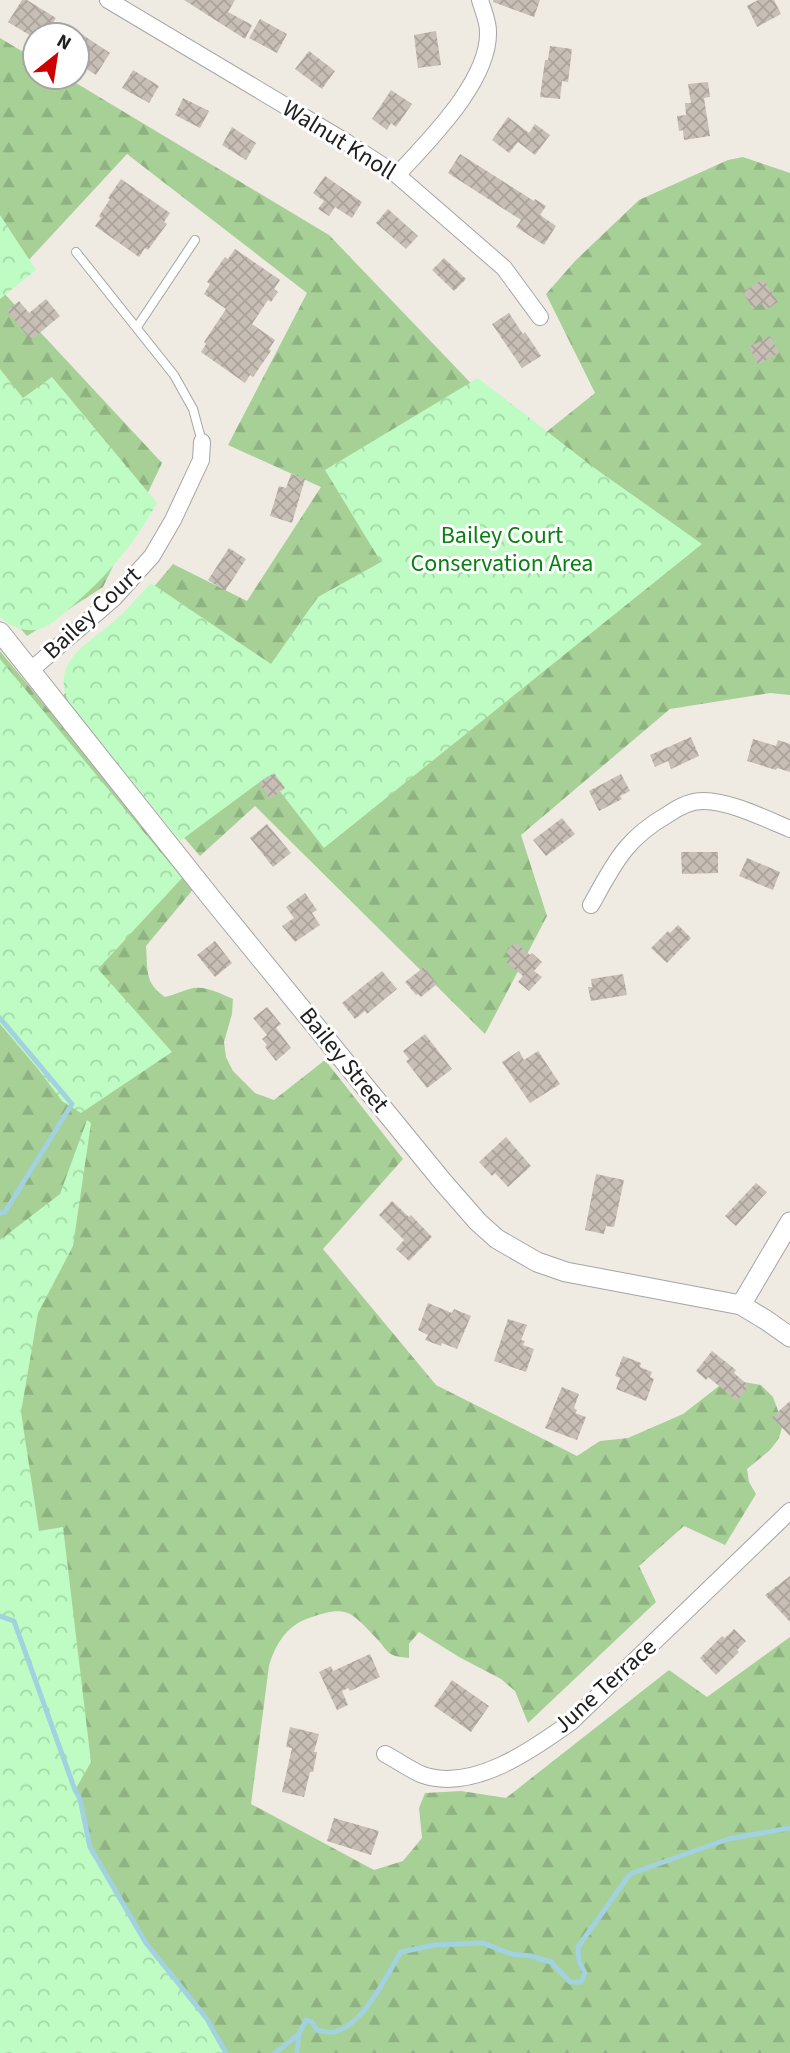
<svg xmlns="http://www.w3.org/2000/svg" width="790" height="2053" viewBox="0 0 790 2053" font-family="'Source Sans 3',sans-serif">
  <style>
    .forest { fill: url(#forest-firs) }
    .park { fill: url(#park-crowns) }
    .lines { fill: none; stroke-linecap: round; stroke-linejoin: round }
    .stream { stroke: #a2d1df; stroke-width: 5 }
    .building { fill: url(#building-cross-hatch) }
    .service-casing { stroke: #a5a5a5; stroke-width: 10 }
    .minor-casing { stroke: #a5a5a5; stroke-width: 18 }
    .tertiary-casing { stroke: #a5a5a5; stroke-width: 21 }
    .service { stroke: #fff; stroke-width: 8 }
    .minor { stroke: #fff; stroke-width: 16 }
    .tertiary { stroke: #fff; stroke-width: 19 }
    .labels { text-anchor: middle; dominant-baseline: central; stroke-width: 6; stroke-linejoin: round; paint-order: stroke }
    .street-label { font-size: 24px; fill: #1e1e1e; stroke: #fff }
    .park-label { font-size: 24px; fill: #078111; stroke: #fff }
  </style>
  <defs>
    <pattern id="forest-firs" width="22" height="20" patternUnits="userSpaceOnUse" patternTransform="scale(1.75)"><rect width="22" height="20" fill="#a7d096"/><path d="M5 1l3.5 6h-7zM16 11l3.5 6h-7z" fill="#8fb281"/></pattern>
    <pattern id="park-crowns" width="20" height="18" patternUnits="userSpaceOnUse" patternTransform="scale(1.75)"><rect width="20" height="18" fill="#befcc3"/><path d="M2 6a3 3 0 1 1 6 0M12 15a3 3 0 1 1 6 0" fill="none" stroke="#a3d8a7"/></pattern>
    <pattern id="building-cross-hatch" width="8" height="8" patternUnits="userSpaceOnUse" patternTransform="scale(1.75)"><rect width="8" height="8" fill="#c7beb6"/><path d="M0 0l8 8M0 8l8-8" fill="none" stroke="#aaa39c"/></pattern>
  </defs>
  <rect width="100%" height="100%" fill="#efebe3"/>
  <path class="forest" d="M0 38 35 59V77H66L329 235 530 445 595 393 546 294 575 261 639 200 728 160 743 157 790 173V695L770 693 670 709 521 835 547 916 485 1034 255 806 200 856 62 697 173 564 247 601 321 487 228 445 307 293 127 154 1 290 162 463 103 587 27 636 0 605Z
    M0 651 195 887 146 946C148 969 144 983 165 997 175 995 184 990 193 988 208 986 221 994 233 999L232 1014 224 1042 226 1057 233 1071 255 1093 274 1100 325 1060 403 1159 323 1249 436 1385 577 1456 600 1441 628 1438 683 1414 719 1386 732 1380 761 1385 773 1397 783 1424 779 1438 770 1450 747 1469 749 1482 756 1494 725 1545 684 1526 639 1566 656 1602 528 1723 515 1691 501 1679 459 1657 419 1632 409 1644V1658C404 1657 397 1657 393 1655 387 1653 382 1644 378 1640 351 1612 348 1604 309 1618 287 1625 275 1645 269 1666L251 1804 374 1870 403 1861 422 1838 419 1808 425 1793 461 1791 506 1798 669 1670 707 1697 790 1637V2053H166L0 1956Z"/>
  <path class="park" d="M0 215 36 270 0 299Z
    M0 369 23 398 52 377 157 503C134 544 107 577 71 607 61 615 52 625 40 629 25 633 11 627 0 617Z
    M478 378 593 467 702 544 324 848 268 776 180 841 68 701C51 662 87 644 112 623 126 611 138 597 151 583L271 664 318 597 381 562 325 470Z
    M0 659 182 878 98 969 172 1052 81 1113 62 1101 38 1069 0 1024Z
    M87 1120 91 1123 73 1246 38 1313 21 1412 39 1531 63 1527 91 1762 75 1790 80 1799 90 1847 146 1943 207 2019 226 2053H0V1240L60 1194Z"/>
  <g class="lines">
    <path class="stream" d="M0 1018 72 1104 5 1212 0 1213
      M0 1616 14 1621 75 1790 80 1799 90 1847 146 1943 207 2019 226 2053
      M275 2053 299 2034
      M297 2053 299 2034 306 2020 312 2022 317 2030C322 2031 329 2033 334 2032 364 2025 386 1976 401 1952L435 1945 483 1943 511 1954 531 1956 551 1962 570 1982H581L585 1973 579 1961 578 1947 630 1874 728 1839 790 1828"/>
  </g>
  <path class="building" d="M22 0H27L56 18 45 34 36 28 31 36 8 22Z
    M184 0H235L228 12 252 25 245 39Z
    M493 0H540L534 17 493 2Z
    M758 0H774L781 14 757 27 747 6Z
    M260 19 287 34 277 53 249 38Z
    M77 31 110 53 96 75 77 63Z
    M436 31 441 65 418 68 414 35Z
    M550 46 572 49 568 82 562 81 560 99 540 97 545 60H548Z
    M309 51 335 71 322 89 295 69Z
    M133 70 159 86 149 103 122 88Z
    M708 82 710 97 704 98 710 136 684 140 683 130 679 131 677 116 686 115 685 103H691L688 84Z
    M391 90 412 104 396 127 391 123 387 130 372 119Z
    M183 98 209 111 200 128 175 115Z
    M508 117 529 133 535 124 550 135 535 155 518 142 509 153 492 140Z
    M232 127 256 143 246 160 222 145Z
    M460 154 534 201 535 199 546 206 540 215 556 226 544 245 516 227 521 220 448 173Z
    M325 176 362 202 352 218 335 207 329 216 318 209 324 201 313 193Z
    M121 179 170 213 164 222 167 224 148 250 145 248 139 257 95 226 101 218 99 216 110 199 108 198Z
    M388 209 418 236 406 249 376 223Z
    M235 249 280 280 274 289 278 292 271 302 268 300 252 324 275 340 269 349 271 351 253 377 250 375 245 383 201 352 206 344 204 342 226 309 204 294 210 284 207 282 225 257 228 259Z
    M444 258 466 279 454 291 432 270Z
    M763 279 778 302 766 310 762 304 753 309 743 292Z
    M46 299 60 316 31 340 7 311 19 301 29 313Z
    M509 313 523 334 525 332 541 356 522 368 492 324Z
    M770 336 779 353 758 364 749 347Z
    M291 474 305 479 292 523 270 516 279 486 286 488Z
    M229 548 246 559 225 591 208 580Z
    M691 737 699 756 671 769 668 761 655 767 650 755Z
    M753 739 776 746 778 740 790 744V772L777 768 776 770 747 761Z
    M274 773 285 788 270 799 259 783Z
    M621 774 630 791 620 796 622 799 599 811 589 791Z
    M562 818 575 834 546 856 533 840Z
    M267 824 291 853 273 867 250 838Z
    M681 852H718V873L682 874Z
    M747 858 780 872 773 890 739 876Z
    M305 893 317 910 312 913 320 925 295 942 282 926 294 918 286 907Z
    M678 925 691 938 667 963 651 948 668 931 670 933Z
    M215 941 232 963 215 977 197 955Z
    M515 942 530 955 532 953 542 962 534 971 542 977 529 991 518 982 523 976 506 962 510 956 506 952Z
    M424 967 437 984 421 997 418 994 416 995 405 982Z
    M382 971 397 989 367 1014 365 1011 355 1019 342 1003Z
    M623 974 627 995 591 1001 588 987H592L591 979Z
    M267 1007 281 1024 267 1035 253 1018Z
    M276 1028 291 1048 276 1061 265 1047 267 1045 262 1039Z
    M425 1034 452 1069 427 1088 406 1061 409 1059 403 1051Z
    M519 1051 524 1060 538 1051 560 1084 530 1103 502 1062Z
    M506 1137 531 1166 508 1187 495 1173 492 1176 479 1162Z
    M596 1174 624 1180 614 1227 606 1226 604 1234 585 1230Z
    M756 1183 767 1192 736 1226 725 1216Z
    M392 1201 409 1217 411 1215 432 1237 409 1261 396 1249 404 1240 379 1215Z
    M428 1303 452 1313 454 1309 471 1316 457 1349 442 1343 441 1346 425 1340 428 1335 418 1330Z
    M508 1319 527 1325 521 1340 525 1341 523 1345 534 1349 526 1372 494 1361Z
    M712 1351 736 1370 734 1373 749 1386 737 1401 708 1377 706 1380 696 1371Z
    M623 1356 641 1363 640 1367 652 1372 650 1377 654 1379 646 1401 616 1389 620 1378 615 1376Z
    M562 1387 579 1394 574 1408 577 1410 575 1413 586 1417 577 1440 545 1428Z
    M790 1401V1436L772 1417Z
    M790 1576V1622L765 1595Z
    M734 1629 746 1641 737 1650 739 1652 716 1675 700 1658 722 1636 725 1638Z
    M370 1654 380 1677 350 1691 348 1688 342 1691 348 1705 337 1710 319 1672 331 1666 333 1671Z
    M452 1680 489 1706 471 1732 434 1706Z
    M290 1727 319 1734 314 1752H317L313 1772H310L304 1797 282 1792 292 1748 286 1747Z
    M334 1818 379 1831 371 1855 327 1841Z"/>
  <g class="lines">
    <defs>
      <path id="service" d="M76 252 174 375 193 409 202 442
        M137 327 195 240"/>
      <path id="minor" d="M108 0 346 142 397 175 504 268 540 317
        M397 175C428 141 490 81 488 31 488 21 483 10 480 0
        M31 670 114 598 152 556 173 520 201 460 202 442
        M591 905C614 864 625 839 667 815 677 808 689 801 702 801 728 800 766 819 790 829
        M385 1754C397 1760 410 1770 423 1775 473 1792 532 1750 571 1722L790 1511"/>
      <path id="tertiary" d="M0 632 212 899 358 1078 443 1182 478 1222 497 1239 537 1262 566 1272 741 1305 766 1320 790 1337
        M741 1305 790 1222"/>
    </defs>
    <use href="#service" class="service-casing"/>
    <use href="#minor" class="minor-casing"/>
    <use href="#tertiary" class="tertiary-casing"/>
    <use href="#service" class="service"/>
    <use href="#minor" class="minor"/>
    <use href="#tertiary" class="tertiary"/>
  </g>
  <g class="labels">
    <g class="street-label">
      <text transform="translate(339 140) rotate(32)">Walnut Knoll</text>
      <text transform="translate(92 613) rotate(-43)">Bailey Court</text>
      <text transform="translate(344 1060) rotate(51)">Bailey Street</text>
      <text transform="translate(605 1686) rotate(-42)">June Terrace</text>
    </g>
    <g class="park-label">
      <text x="502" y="535">Bailey Court<tspan x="502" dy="28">Conservation Area</tspan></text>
    </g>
  </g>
  <g transform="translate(56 56) rotate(30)"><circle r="33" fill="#ffffff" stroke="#a5a5a5" stroke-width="2"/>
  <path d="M0-5L12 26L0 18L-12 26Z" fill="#cc0100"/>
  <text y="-10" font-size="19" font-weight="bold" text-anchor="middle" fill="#1e1e1e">N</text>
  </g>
</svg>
